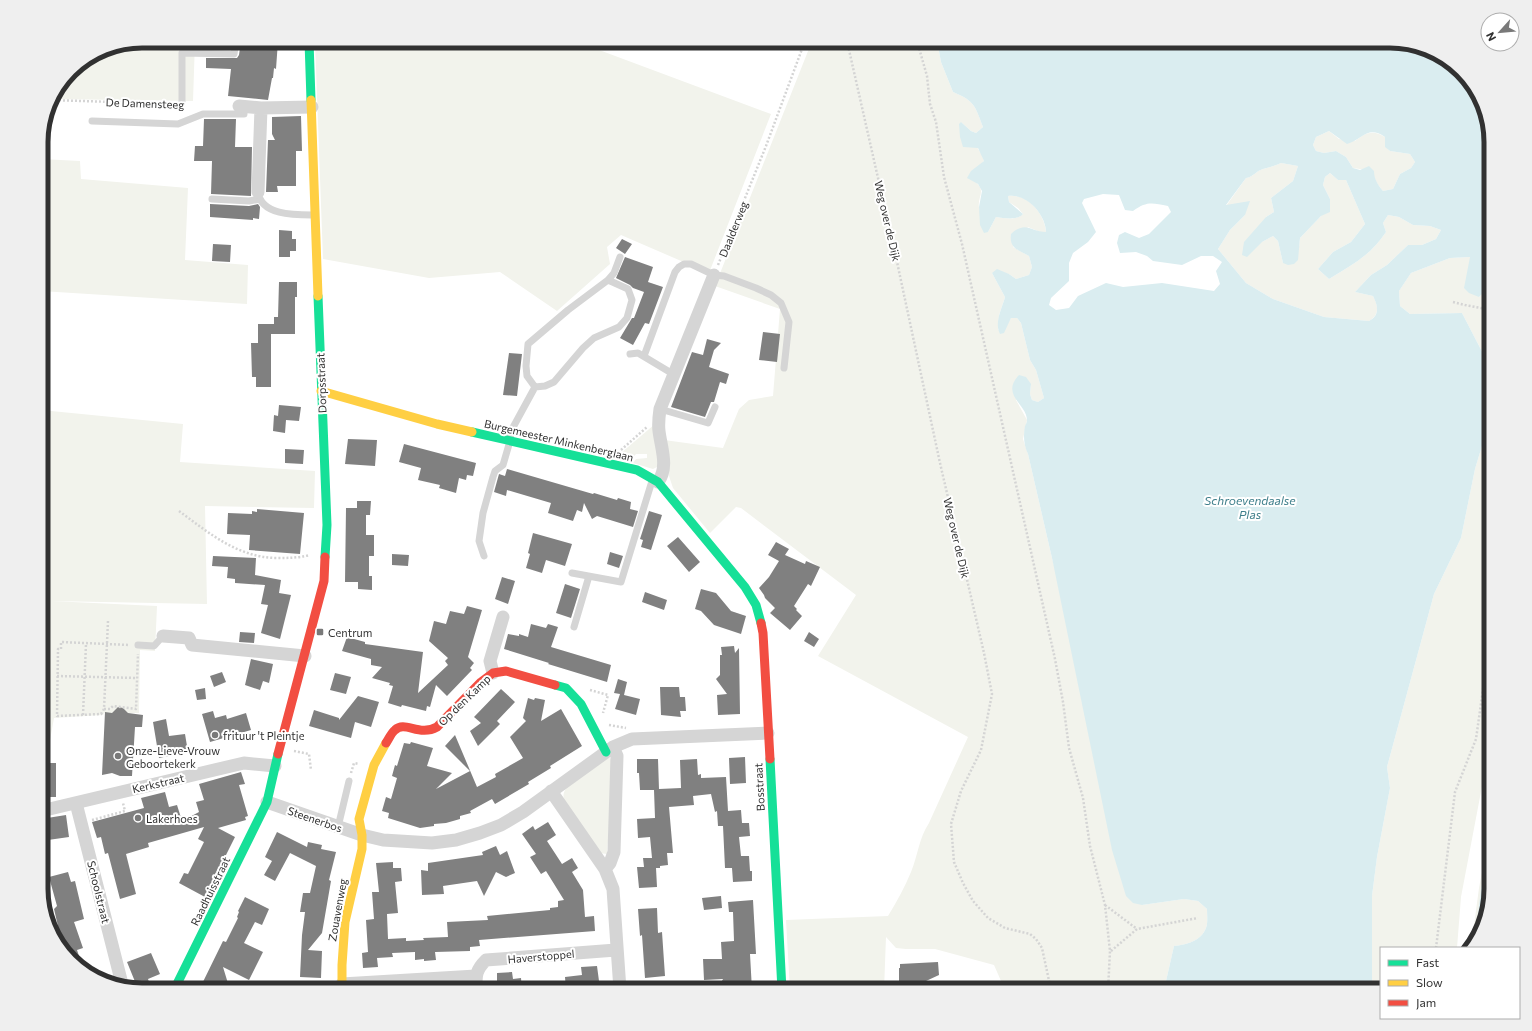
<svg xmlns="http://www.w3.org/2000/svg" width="1532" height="1031" viewBox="0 0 1532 1031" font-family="Commissioner,sans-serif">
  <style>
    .green { fill: #f2f3ec }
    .water { fill: #daedf0; fill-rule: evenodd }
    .building { fill: #808080 }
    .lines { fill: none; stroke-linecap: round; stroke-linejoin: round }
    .path { stroke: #d4d4d4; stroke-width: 2.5; stroke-dasharray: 2 2; stroke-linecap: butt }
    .lane { stroke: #d5d5d5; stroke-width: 7 }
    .street { stroke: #d5d5d5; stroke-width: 13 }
    .fast { stroke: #16e098; stroke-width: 9 }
    .slow { stroke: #ffcf43; stroke-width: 9 }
    .jam { stroke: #f24e42; stroke-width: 9 }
    .poi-dot { fill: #797979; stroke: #fff; stroke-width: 1.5 }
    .labels { text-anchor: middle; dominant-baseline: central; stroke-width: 4; stroke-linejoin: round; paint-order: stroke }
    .street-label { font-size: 11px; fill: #313131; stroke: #fff }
    .poi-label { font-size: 11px; fill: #313131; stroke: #fff; text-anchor: start }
    .water-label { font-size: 12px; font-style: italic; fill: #3f7f8b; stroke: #fff }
    .rim { fill: none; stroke: #313131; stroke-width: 5 }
  </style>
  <rect width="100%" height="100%" fill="#fff"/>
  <path class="green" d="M142 41H195L193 101 52 99 71 70 103 49Z
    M315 41H575L771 114 709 273 621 235 607 247 610 264 557 311 500 272 429 278 323 259Z
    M812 41H937L941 62 953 92C975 101 975 106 983 127L976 133 971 131 961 122 982 155 984 161 980 165 973 180C988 191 977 195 979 208 981 216 985 224 988 232L996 217C1004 218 1016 221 1023 214L1018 208 1009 202 1008 196C1028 193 1045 215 1046 232H1040L1028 227 1013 247 1029 256 1032 267 1029 275 1016 279 1009 274 992 273 1005 297 999 315 998 330 1007 325 1011 318H1017L1021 323 1030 360 1036 370 1044 398 1038 402 1032 400 1030 394 1031 384 1016 400 1027 420 1023 439 1028 454 1052 558 1142 905 1184 899 1198 901 1207 909C1207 915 1208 923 1206 928 1201 941 1186 945 1174 946L1164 990H1113V985L1102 983V990H1005L994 965 935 949H906L896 948 886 937 884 990H790L786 920 888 916C897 901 905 887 911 872 918 855 919 838 929 823L968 737 818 656 856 595 741 508 736 507 710 533 673 488 669 476 664 440 723 448 739 409 749 400 773 396 780 309 715 286Z
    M1329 131 1339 139 1355 141C1365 133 1373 129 1385 137V146L1390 151 1410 154 1415 162 1411 168 1400 174 1393 189 1383 191C1378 185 1374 180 1373 171L1353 168 1346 157 1336 151 1324 153 1316 151 1313 145 1316 137Z
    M41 159 80 161 81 179 188 188 185 260 248 265 247 304 41 291Z
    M1281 163 1298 166 1293 181 1271 198 1274 212 1266 217 1262 242 1273 236 1278 241 1283 263 1299 247 1300 238 1321 216 1330 199 1323 185 1325 177 1330 173 1338 180H1346L1365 224 1351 242 1333 252 1318 269 1329 279C1352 265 1371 255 1386 232L1383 223 1388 215 1399 217 1413 225 1430 226 1441 230 1436 239 1422 245H1408L1387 265 1371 275 1355 292 1373 296C1378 305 1380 315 1369 321L1324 317 1273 299 1246 283 1218 249 1230 230 1245 215 1235 205 1226 206 1246 178C1253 177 1256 171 1263 169 1269 167 1275 166 1281 163Z
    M1470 257 1479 297 1491 286V369L1462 313 1410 314 1400 306 1399 291 1411 273 1450 258Z
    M41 410 183 424 180 462 315 471 314 508 205 506 207 604 51 601 157 606 155 651 140 650 139 713H104L103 715 54 718 41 790Z
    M1491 416V739L1461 897 1457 948H1381V990H1372V896L1377 857 1390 788 1387 767 1434 594 1461 538 1475 469Z
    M655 424 660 462 657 467 653 469 633 463 636 459 647 458V454H636L629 462 614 459Z
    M609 757 614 763 607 854 600 853 564 801C563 795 563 792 568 786Z
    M1491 824V890L1474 946 1471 948 1479 888Z
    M467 983 470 990H384Z"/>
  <path class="water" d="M937 41H1390L1447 58 1478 91 1491 141V253L1490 259 1491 286 1479 297 1469 293 1464 288 1470 257 1450 258 1411 273 1399 291 1400 306 1410 314 1462 313 1491 369V416L1475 469 1461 538 1434 594 1387 767 1390 788 1377 857 1372 896V990H1164L1174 946C1186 945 1201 941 1206 928 1208 923 1207 915 1207 909L1198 901 1184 899 1142 905 1133 903 1126 896 1112 850 1052 558 1028 454C1024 445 1023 437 1025 426 1026 424 1027 422 1027 420 1027 404 1000 395 1019 375L1026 377 1031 384 1030 394 1032 400 1038 402 1044 398 1036 370 1030 360 1021 323 1017 318H1011L1004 333 1000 334C994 323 1002 308 1005 297L992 273 997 269 1009 274 1016 279 1029 275 1032 267 1029 256C1018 250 1009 248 1011 234 1026 220 1031 232 1046 232 1046 215 1027 193 1008 196L1009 202 1023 214C1017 221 1004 218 996 217L988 232 984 233 980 225 979 207 982 191 978 184 967 178 971 171 984 161 978 148 963 147 960 137 959 124 961 122 971 131 976 133 983 127C975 106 975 101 953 92L941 62ZM1329 131 1347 144C1363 139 1368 125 1385 137V147L1390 151 1410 154 1415 162 1411 168 1400 174 1393 189 1383 191C1378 185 1374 179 1374 171L1369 166 1360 170 1353 168 1346 157 1336 151 1324 153 1316 151 1313 145 1316 137ZM1281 163 1298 166 1293 181 1271 198 1274 212 1266 217 1244 242 1242 255 1247 257 1262 242 1273 236 1278 241 1283 263 1288 265 1294 264 1298 260 1300 238 1321 216 1330 212V199L1323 185 1325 177 1330 173 1338 180H1346L1365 224 1351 242 1333 252 1318 269 1329 279C1352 265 1371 255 1386 232L1383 223 1388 215 1399 217 1413 225 1430 226 1441 230 1436 239 1422 245H1408L1387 265 1371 275 1355 292 1373 296C1378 306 1380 315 1369 321L1324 317 1273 299 1246 283 1218 249 1230 230 1245 215 1250 201 1226 205 1246 178C1253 177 1256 171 1263 169 1269 167 1275 166 1281 163ZM1103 194 1119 195 1125 210 1133 211C1147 201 1152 203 1168 206L1171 212 1149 234 1139 238 1125 232 1119 235 1117 243 1120 253 1136 252 1147 256 1153 261 1182 265 1201 256H1213L1222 262 1216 271 1220 284 1214 291 1162 283 1123 287 1106 283 1078 296 1069 308 1056 310 1049 305 1051 298 1069 281V263L1073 253 1088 242 1096 232 1082 203 1084 199Z
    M1491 835V890L1474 946 1481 890Z"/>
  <path class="building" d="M207 41H231L230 49 208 48Z
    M241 41H278L276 69 274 68 273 78H272L268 100 228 96 231 69 206 68V58H237L239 55Z
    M301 116 302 151H296V186H277L278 192H266L268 140H275L272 134V117Z
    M204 119H236L235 147H252L251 196 211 194 212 161H194L195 146H203Z
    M210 204 249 206 258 204 260 207 259 219 253 218V220L210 217Z
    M279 230 292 231V239H296V251H290V257H279Z
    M622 239 632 244 625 254 616 248Z
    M213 244 231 245 230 262 212 261Z
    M625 257 653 267 648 282 663 287 649 324 645 323 633 345 620 338 632 318H634L644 292 633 288 630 285 616 278Z
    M279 282H297V297H295V334H271V387H256V377H252L251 343H258V324H274V317H278Z
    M763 332 780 334 777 362 759 360Z
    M707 339 721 343 714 350 709 367 729 374 726 384 720 382 714 402H711L705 417 671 407 692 352 703 355Z
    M509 353 522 354 517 396 503 395Z
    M279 405 301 407 299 421 286 420 285 433 273 431 274 415 278 416Z
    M348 439 377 440 375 466 345 464Z
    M404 444 476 463 473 476 467 475 466 480 459 478 456 493 439 488 440 485 418 480 421 468 399 462Z
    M285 449 304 450 303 464 285 463Z
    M507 469 593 494 594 493 617 500 618 498 631 502 630 509 638 511 633 527 597 516 592 519 584 503 582 512 577 510 573 521 548 513 551 503 507 490 506 496 494 492 499 474 505 476Z
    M357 501H371L370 515H366V535H374V556H369V576H372V590L358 589V582H345L346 508H357Z
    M257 509 304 513 300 554 249 550 250 535 227 534 228 513 252 514V511L257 512Z
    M649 511 662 515 651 550 641 547 643 540 640 539Z
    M533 533 572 544 565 566 546 560 542 573 526 568 530 554 528 553Z
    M678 537 700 562 689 572 667 546Z
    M776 542 789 549 785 555 805 564 806 561 820 567 811 586 808 584 794 606 797 609 796 610 802 616 790 630 770 613 775 608 765 598 764 595 759 588 769 577 779 561 768 555Z
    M610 552 623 556 619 568 607 564Z
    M392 554 409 555 408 566 392 565Z
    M213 556 256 558 255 575 281 580 279 593 291 595 280 639 261 633 268 605 261 604 265 585 235 583V579L227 578 228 567 212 566Z
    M502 577 515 581 508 604 495 599Z
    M565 584 580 589 571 618 556 613Z
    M701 589 716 593 731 611 746 616 741 634 714 625 701 611 695 609Z
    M645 592 667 600 664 610 642 602Z
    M467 606 482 610 468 657 474 663 470 668 472 670 447 696 436 685 430 707 427 706 426 711 402 705 401 707 388 703 393 686 389 685 390 683 372 678 382 667 371 665V659L342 651 347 637 365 642V644L423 652 418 693 448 665 445 661 448 658 429 641 434 621 446 624 450 611 464 614Z
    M531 624 546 628 548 624 558 627 551 647 611 665 607 682 548 664 549 663 504 649 508 634 519 636V634L528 637Z
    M240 632 255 633 254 643 239 642Z
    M809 632 819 639 814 647 804 641Z
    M734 646 735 653 739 648 740 714 718 715 717 695 727 694 716 679 720 675V655H722L721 647Z
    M251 659 273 664 269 683 263 681 260 690 245 685Z
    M222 672 226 682 214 687 210 676Z
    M335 673 351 677 346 694 330 690Z
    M618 679 627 682 624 695 640 699 636 715 615 709 620 694 614 693Z
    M660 687H679L680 697H685L686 711H680L681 717 661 715Z
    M205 688 206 699 197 700 195 690Z
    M501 689 515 702 497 721 500 724 478 746 470 731 481 723 474 717Z
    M358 696 379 702 371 727 355 722 351 738 309 726 314 710 339 718V720Z
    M528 698 534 700 535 698 545 700 541 721 561 709 582 746 550 766 551 768 528 782 529 784 495 804 492 799 470 811 471 813 460 816V819L446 823 434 824V826L420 828 388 818 389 813 382 811 386 797 391 799 397 778 392 776 395 765 397 766 404 743 410 744 411 742 433 748 427 766 452 773 436 789 470 771 445 746 455 735 477 787 496 777 495 774 523 758 510 737 526 721 523 718Z
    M118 707 123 708 128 713 143 715 142 727H135L132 776H120L112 773 102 775 105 712 112 713Z
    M213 711 215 718 226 715 227 719 246 713 251 730 210 742 202 714Z
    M166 719 169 736 185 734 188 752 159 758 153 722Z
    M745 757 746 783 730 784 729 758Z
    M637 759H658L659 789 681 788 680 760 697 759 698 775 701 774V778L726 777 728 811 741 810 742 823H749L750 836 739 837 741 856H749L750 871H752V881L733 882 732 868H725L723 826H718L717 811 715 812 711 794 693 796 694 805 669 807 673 853H667L668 865 660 866V868H656L657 887 639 888 637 867H644L643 858H652L650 837 638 838 637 819 655 818 654 790H640L639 773H637Z
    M44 763H56V797H44Z
    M241 772 245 784 239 785 248 816 245 817 246 820 218 828 235 837 205 897 179 883 184 873 188 874 204 842 198 839 204 827 148 843 149 847 126 854 136 894 120 899 108 853 105 854 101 837 97 838 92 822 144 808 141 798 165 792 169 807 177 805 182 821 199 812 196 802 204 800 199 784Z
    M66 815 69 837 41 841V819Z
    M548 822 556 835 547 841 562 864 572 858 578 868 572 872 583 890 585 917 594 916 595 931 479 940 480 946 470 947V951L435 952 436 960 424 961V959L415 960V952L392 953 393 957 377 958 378 967 363 968 362 953 368 952 366 920 374 919 372 892H379L376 863 393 862V868H401L402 881 395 882 398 913 387 914 388 939 406 938V941L424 940 423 938 448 937 447 922 488 920 487 916 550 910V908L558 907V901L564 900 546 871 541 874 530 857 536 854 522 834 533 826 535 830Z
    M277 832 307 847 308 842 322 845 321 849 336 852 329 880 331 881 322 933 308 950 322 951 321 978 300 977 302 935 305 912H300L303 893H310L316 866 290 853 275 881 264 875 272 861 265 857Z
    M496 846 500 855 507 851 515 873 506 877 496 872 484 896 477 881 443 886 444 894 422 895 421 870 428 871V863L483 855 482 852Z
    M68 872 71 882 75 881 84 919 74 922 83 948 77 950 84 971 55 941 61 939 54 909 57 906 49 877Z
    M721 896 722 908 704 910 702 898Z
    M245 897 269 909 262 925 255 922 244 943 263 952 249 980 223 967 230 990H199L223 941 226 942 238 918 237 917 239 912 238 911Z
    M753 900 756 954H750L752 990H717L723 979 704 980 703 959H722L721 942 734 941 733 912H729L728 902Z
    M657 908 658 933 662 932 665 976 645 978 642 935 640 936 638 909Z
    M151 953 160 974 148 979 152 990 138 989 127 962Z
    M938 962 939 975 926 981 899 982V968H900V964Z
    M597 966 599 981 591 982V990H566L565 977 582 975 581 967Z
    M512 972 513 979 521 978 522 990H508L507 986 497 987V973Z"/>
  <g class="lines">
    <path class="path" d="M847 41 897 262 940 463 984 653 992 694 981 750 961 791 951 824 954 862 963 883 973 901 988 918 1005 928 1030 934 1036 939 1042 948 1051 990
      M917 41 927 76 930 104 936 122 944 177 962 244 1055 659 1063 702 1069 748 1083 798 1090 846 1105 905 1110 951 1108 990
      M51 100 174 104
      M718 265 766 146 805 41
      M1453 302 1465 305 1491 310
      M621 450 647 427
      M179 511C209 533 237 557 276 558 288 558 298 558 310 555
      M108 621 104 709 101 714 57 716 58 649H61V642C84 643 107 644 130 645
      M57 676 137 678
      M590 690 608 695 603 713
      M104 709H110L113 706 136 709 138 654
      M83 715 86 644
      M609 725 626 728
      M294 751 309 754 311 770
      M351 773 354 763 359 764
      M92 820 125 811 123 803
      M1105 905 1137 929
      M1436 948 1455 792 1476 739 1487 661 1491 650
      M1111 951 1137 929 1198 918"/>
    <path class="lane" d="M182 104V53L234 54 236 41
      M92 121 178 124 203 114H244V106
      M258 192C261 216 296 215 315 215
      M212 199 249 201 260 199
      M608 280 628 289 632 300 627 318 619 327 594 338 583 348 554 382 545 386 535 387 527 376 526 366 528 344 568 310 608 280 614 273 620 257
      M630 354 638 353 673 374
      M644 356 675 272 679 267 684 264H691L714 275 724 276 756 288 771 295 781 303 789 322 784 368
      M660 409 708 423 715 407
      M484 556 479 541 483 513 493 477 495 471 503 465 510 441 511 431 535 387
      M572 573 621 582 652 481
      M574 627 589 576
      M138 645 154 646 163 636
      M338 827 349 781"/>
    <path class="street" d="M239 106 261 108 312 107
      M258 192 261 108
      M658 482C669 467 661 448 659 431 658 423 659 416 660 409L714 275
      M163 636 189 638 192 645 305 656
      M493 673 490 661 503 617
      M613 747 617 756 614 852 610 863 605 869 613 889 620 990
      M551 791 605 869
      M267 802 362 835 383 840 432 843 456 840 480 833 501 825 523 812 613 747 632 739 768 733
      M76 803 121 980
      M41 811 244 763 275 766
      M342 984 476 976
      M476 990C476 976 475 971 486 960L616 950"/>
    <path class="fast" d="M309 41 311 100
      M318 296 327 525 325 557
      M472 432 637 470 658 482 745 587 756 605 761 623
      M555 685 566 688 581 704 606 752
      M770 759 782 990
      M174 990 267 802 278 754"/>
    <path class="slow" d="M311 100 318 296
      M321 391 437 424 472 432
      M342 990V965L345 922 362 849V835L359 819 374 765 386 743"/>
    <path class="jam" d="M761 623 763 633 770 759
      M386 743C389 739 391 733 395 730 405 720 419 737 437 727L481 682 493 673 506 671 555 685
      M278 754 324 581 325 557"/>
  </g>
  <g class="poi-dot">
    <rect x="316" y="628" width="8" height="8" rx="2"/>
    <circle cx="215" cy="735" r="4"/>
    <circle cx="118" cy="756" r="4"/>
    <circle cx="138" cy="818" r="4"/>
  </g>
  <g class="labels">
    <g class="street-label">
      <text transform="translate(145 103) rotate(2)">De Damensteeg</text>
      <text transform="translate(888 221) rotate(77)">Weg over de Dijk</text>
      <text transform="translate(733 229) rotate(-68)">Daalderweg</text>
      <text transform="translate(321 383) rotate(-92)">Dorpsstraat</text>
      <text transform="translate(559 440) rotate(13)">Burgemeester Minkenberglaan</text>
      <text transform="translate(957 538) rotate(77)">Weg over de Dijk</text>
      <text transform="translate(464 700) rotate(-44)">Op den Kamp</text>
      <text transform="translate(158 783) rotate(-13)">Kerkstraat</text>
      <text transform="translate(759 787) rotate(-93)">Bosstraat</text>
      <text transform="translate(315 819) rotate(19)">Steenerbos</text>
      <text transform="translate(210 891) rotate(-64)">Raadhuisstraat</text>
      <text transform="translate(99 892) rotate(76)">Schoolstraat</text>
      <text transform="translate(337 910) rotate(-80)">Zouavenweg</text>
      <text transform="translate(541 956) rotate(-5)">Haverstoppel</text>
    </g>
    <g class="poi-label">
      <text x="328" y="632">Centrum</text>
      <text x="223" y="735">frituur 't Pleintje</text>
      <text x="126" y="750">Onze-Lieve-Vrouw<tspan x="126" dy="13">Geboortekerk</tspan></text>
      <text x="146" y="818">Lakerhoes</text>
    </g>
    <g class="water-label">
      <text x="1250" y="500">Schroevendaalse<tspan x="1250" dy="14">Plas</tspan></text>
    </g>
  </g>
  <path d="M0 0H1532V1031H0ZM142 48H1390A94 94 0 0 1 1484 142V889A94 94 0 0 1 1390 983H142A94 94 0 0 1 48 889V142A94 94 0 0 1 142 48Z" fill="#efefef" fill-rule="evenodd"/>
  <path class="rim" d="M142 48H1390A94 94 0 0 1 1484 142V889A94 94 0 0 1 1390 983H142A94 94 0 0 1 48 889V142A94 94 0 0 1 142 48Z"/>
  <rect x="1380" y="947" width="140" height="72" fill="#ffffff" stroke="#adadad"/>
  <rect x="1388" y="960" width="20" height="6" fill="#16e098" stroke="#adadad"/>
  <text x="1416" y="967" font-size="12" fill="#313131">Fast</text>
  <rect x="1388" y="980" width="20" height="6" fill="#ffcf43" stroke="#adadad"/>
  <text x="1416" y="987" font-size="12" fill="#313131">Slow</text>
  <rect x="1388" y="1000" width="20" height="6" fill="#f24e42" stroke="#adadad"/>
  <text x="1416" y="1007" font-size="12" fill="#313131">Jam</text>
  <g transform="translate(1500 32) rotate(243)"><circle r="19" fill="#ffffff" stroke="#adadad"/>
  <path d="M0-3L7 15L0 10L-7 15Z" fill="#797979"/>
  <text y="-6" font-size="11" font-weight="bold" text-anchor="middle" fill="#313131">N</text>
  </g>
</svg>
